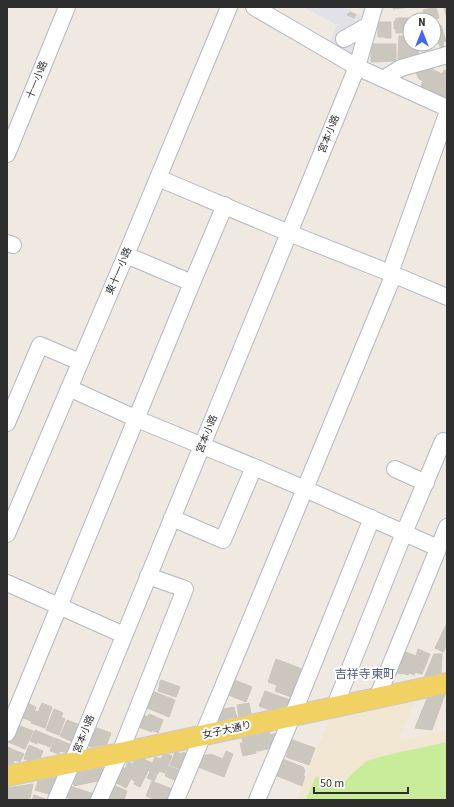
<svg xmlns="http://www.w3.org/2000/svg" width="454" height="807" viewBox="0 0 454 807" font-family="'Source Sans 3','Noto Sans JP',sans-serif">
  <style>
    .industrial { fill: #e3e1e8 }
    .education { fill: #f0e6d1 }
    .pitch { fill: #c9ec9a }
    .building { fill: #cbc7bf; stroke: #cbc5ba }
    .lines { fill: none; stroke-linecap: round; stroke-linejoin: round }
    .minor-casing { stroke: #b4b7c1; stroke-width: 18 }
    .major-casing { stroke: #c9c9c9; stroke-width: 22 }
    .minor { stroke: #fff; stroke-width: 16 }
    .major { stroke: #f2d163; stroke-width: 20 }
    .labels { text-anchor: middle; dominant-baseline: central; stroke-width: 4; stroke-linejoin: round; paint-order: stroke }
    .street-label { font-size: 10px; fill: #2e2e2e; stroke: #fff }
    .quarter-label { font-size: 12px; fill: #4d5680; stroke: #fff }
  </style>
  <rect width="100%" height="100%" fill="#efe9e1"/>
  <path class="industrial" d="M303 7H345L364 18 352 53 344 55 328 45 337 25Z"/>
  <path class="education" d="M415 700 398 741 447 730V800H297L330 718Z"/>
  <path class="pitch" d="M447 742V800H306L316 776 341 786 353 773 367 761 383 756Z"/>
  <path class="building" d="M393 7H413L393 9Z
    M435 7H436L439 18 432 20H416L415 15 424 13 423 10Z
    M444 7H447V14L446 15Z
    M350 12 356 15 354 18 347 15Z
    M396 18H414V20H410V30L405 29V33H396V29H394V21H396Z
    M378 22H391V38H385V37H378Z
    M441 25 446 41 425 47V44H434V27Z
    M399 36H410V44H419L418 56H407V59H398Z
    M443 42 444 49 441 50 439 43Z
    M371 44H396V61L371 62Z
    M434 66 432 69 442 74 444 70 447 72V99L421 86 423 81 419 79 415 71Z
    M447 623V648L446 647 443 652 435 648Z
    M418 649 430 654 422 674 415 672 414 675 409 673 408 675 402 673 401 674 395 672 403 651 416 656Z
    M434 654H442L441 674 424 678Z
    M276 659 302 669 291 697 275 691 277 685 268 682Z
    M232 679 252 687 246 702 226 694Z
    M161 680 180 687 176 697 158 691 160 684H159Z
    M152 691 175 700 169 717 145 707Z
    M265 691 290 700 287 707 270 710 259 706Z
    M445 694 432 730 415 728 428 696Z
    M27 703 36 707 31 721 18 716Z
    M42 703 52 707 45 728 31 723 35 711 38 712Z
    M249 703 251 714 239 717 237 705Z
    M234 707 237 718 218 722 217 718 220 710Z
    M54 709 63 713 61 717 65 719 59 735 46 730Z
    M141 714 148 717 149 714 163 720 158 733 152 730V732L136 726Z
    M67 720 80 725 73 742 60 736Z
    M15 724 33 731 25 749 8 742Z
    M94 727 111 733 107 744 90 747 88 741Z
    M35 730 54 738 50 747 37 742V744L30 741Z
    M269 730 270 735 277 733 275 741 272 743 273 748 258 751V750L256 751V753L243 756 240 743H243L242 738 245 735Z
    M55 738 71 745 67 753 60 751 59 754 50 751Z
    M287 738 315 748 309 765 286 757 288 753 283 751Z
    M29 745 43 751 39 761 32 762 24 759Z
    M7 747 24 754 20 762 14 760 13 765 9 763 8 765H7Z
    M226 751 233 754 224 777 198 767 203 756 210 754 223 759Z
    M175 752 182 754 183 752 191 756 185 771 170 765Z
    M164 753 172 756 165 773 159 771 158 774 149 771 155 757 161 759Z
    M183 753 190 756 184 770 171 764 175 754 182 757Z
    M137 756 152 763 140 787 134 784 135 781 131 779 126 788 111 780 119 765 125 769 128 762 133 764Z
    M280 758 303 767 305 771 303 776H305L302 786 275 775Z
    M102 766 104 776 102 780 74 786 73 777H75L74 772Z
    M169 766 178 770 174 780 165 776Z
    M150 772 157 775 154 781 147 778Z
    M60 777 52 795 35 790 38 781Z
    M152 781 172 789 167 800H156L146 796Z
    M33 784 30 798 23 799 22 800H7V788Z
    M111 784 127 791 124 800H113L106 797Z
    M70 786 94 794 92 800H75L66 797Z
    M34 795 45 799V800H32Z"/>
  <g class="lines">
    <defs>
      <path id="minor" d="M254 7 357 67 447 108
        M344 39 369 25
        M383 79 401 68 447 55
        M7 154 67 7
        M158 178 289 233 390 273 447 297
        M7 243 13 245
        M126 255 192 283
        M390 273 447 114
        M69 388 137 419 254 467 305 489 438 548
        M7 423 40 345 80 362
        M395 469 426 483
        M172 518 223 540 254 467
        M7 534 126 255 229 7
        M7 583 124 635
        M377 698 447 527
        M334 708 404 533 443 441
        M7 733 192 283 225 205
        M56 800 72 763 357 67 374 7
        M99 800 120 753 185 589 148 576
        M176 800 394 274
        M257 800 289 724 372 518"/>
      <path id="major" d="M7 776 120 753 447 683"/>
    </defs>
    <use href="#minor" class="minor-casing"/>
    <use href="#major" class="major-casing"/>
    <use href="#minor" class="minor"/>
    <use href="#major" class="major"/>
  </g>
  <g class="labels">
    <g class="street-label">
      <text transform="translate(37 80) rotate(-68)">十一小路</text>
      <text transform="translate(329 134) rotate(-68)">宮本小路</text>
      <text transform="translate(119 271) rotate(-67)">東十一小路</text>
      <text transform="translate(207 434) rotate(-68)">宮本小路</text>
      <text transform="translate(227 730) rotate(-12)">女子大通り</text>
      <text transform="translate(84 734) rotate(-68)">宮本小路</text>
    </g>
    <g class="quarter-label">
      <text x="365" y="674">吉祥寺東町</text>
    </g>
  </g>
  <rect width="454" height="807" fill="none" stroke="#2e2e2e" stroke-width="16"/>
  <g transform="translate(422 32)"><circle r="19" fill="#ffffff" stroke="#ababab"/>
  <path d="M0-3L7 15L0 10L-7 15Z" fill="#4264fb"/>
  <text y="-6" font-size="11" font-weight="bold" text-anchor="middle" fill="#2e2e2e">N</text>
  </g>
  <path d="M314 787v6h94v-6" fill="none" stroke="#2e2e2e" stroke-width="2"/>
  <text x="320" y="787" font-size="12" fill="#2e2e2e" stroke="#ffffff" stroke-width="3" paint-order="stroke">50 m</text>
</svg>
